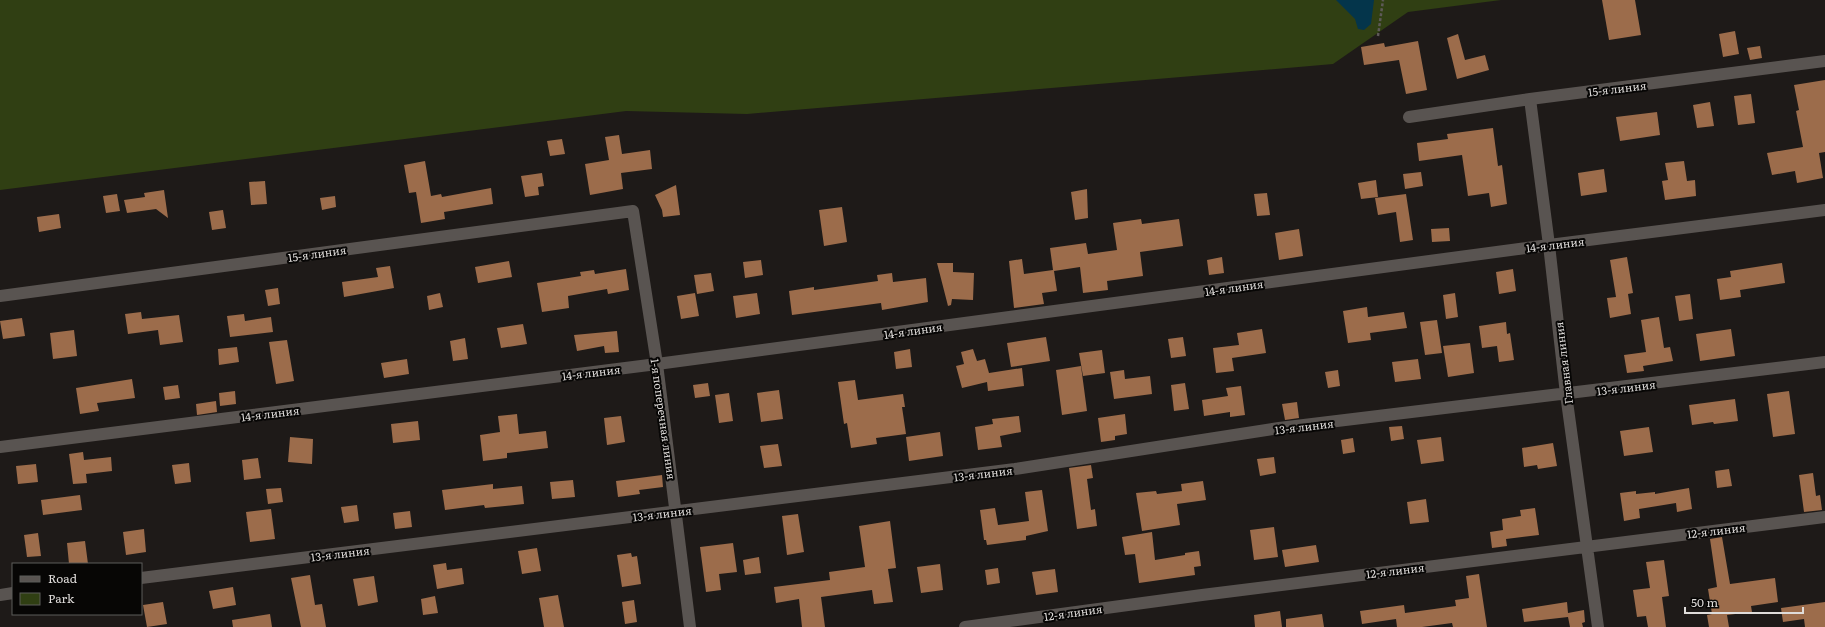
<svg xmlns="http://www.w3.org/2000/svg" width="1825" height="627" viewBox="0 0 1825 627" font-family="Literata,serif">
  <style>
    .green { fill: #303f13 }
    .water { fill: #04354b }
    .building { fill: #9c6c4b }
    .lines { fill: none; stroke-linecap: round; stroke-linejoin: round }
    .path { stroke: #5e5a58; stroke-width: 2.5; stroke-dasharray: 3 2; stroke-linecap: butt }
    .minor { stroke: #595451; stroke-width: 12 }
    .labels { text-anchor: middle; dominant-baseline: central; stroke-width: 4; stroke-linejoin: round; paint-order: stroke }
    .street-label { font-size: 11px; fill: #dfdcda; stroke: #070605 }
  </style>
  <rect width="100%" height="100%" fill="#1e1a18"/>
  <path class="green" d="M0 0H1501L1408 12 1333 64 747 114 626 111 0 190Z"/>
  <path class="water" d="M1336 0H1374L1371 24 1364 30 1358 29 1355 19Z"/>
  <path class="building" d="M1602 0H1635L1641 35 1609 40Z
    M1735 31 1739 54 1723 57 1719 34Z
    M1458 34 1465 60 1485 55 1489 70 1457 79 1447 38Z
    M1418 41 1427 90 1406 94 1399 60 1364 65 1361 47 1384 43 1385 47Z
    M1760 46 1762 58 1750 60 1747 48Z
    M1825 80V152L1819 153 1823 178 1797 183 1795 171 1772 175 1767 153 1803 147 1796 111 1799 110 1794 85Z
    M1751 94 1755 123 1738 125 1734 96Z
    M1710 102 1714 126 1697 128 1693 105Z
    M1657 112 1660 135 1620 141 1616 117Z
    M1493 128 1498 166 1502 165 1507 204 1491 207 1489 193 1468 196 1462 155 1419 161 1417 143 1448 139 1447 134Z
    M619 135 622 154 650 150 652 169 621 173 623 189 590 195 585 164 609 160 605 137Z
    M562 139 565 154 550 156 547 141Z
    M425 161 431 196 441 194 442 197 491 188 493 204 444 212 445 219 421 223 416 192 409 193 404 165Z
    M1684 161 1687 181 1695 180 1696 196 1665 200 1662 181 1668 180 1665 163Z
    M1604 169 1607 192 1581 196 1578 173Z
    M1421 172 1423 186 1405 189 1403 174Z
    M542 173 544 186 538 187 539 195 525 197 521 176Z
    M1376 180 1378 197 1361 199 1358 183Z
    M265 181 267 204 251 205 249 182Z
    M676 185 680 215 663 217 662 210 655 195Z
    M1087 189 1088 218 1075 220 1071 192Z
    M164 190 168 218 156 209 127 213 124 200 145 197 144 193Z
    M1267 193 1270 215 1257 216 1254 194Z
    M117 194 120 211 106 213 103 196Z
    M1406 194 1413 240 1400 242 1396 212 1378 215 1375 198Z
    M335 196 336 207 322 210 320 198Z
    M842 207 847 242 824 246 819 210Z
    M223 210 226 228 212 230 209 212Z
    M59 214 61 228 39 232 37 217Z
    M1141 219 1142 224 1179 219 1183 246 1140 252 1143 276 1107 281 1108 290 1083 293 1080 267 1054 271 1057 291 1042 293 1044 304 1014 308 1009 261 1022 259 1024 274 1053 270 1050 248 1086 243 1088 254 1117 250 1113 223Z
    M1449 228 1450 241 1432 242 1431 229Z
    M1299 229 1303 256 1279 260 1275 233Z
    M1222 257 1224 273 1209 275 1207 260Z
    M1627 257 1633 293 1628 294 1631 314 1610 318 1607 298 1616 297 1610 260Z
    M761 260 763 275 745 278 743 262Z
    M509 261 512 277 478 283 475 267Z
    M937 263H953V272L974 273 973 300 952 299 951 305 948 306Z
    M1782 263 1785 283 1740 290 1741 297 1720 300 1717 279 1731 277 1730 271Z
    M390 266 394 288 344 297 342 282 378 277 376 268Z
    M626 269 629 290 608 294 607 289 568 296 569 308 542 312 537 283 581 276 580 272 594 270 595 274Z
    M1513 269 1516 291 1499 294 1496 272Z
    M711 273 714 291 697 294 694 275Z
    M892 273 893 282 926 278 928 302 882 310 881 303 792 315 789 291 814 287V290L878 281 877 275Z
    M278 288 280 304 268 306 265 290Z
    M440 293 443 307 429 310 427 296Z
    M695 293 699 316 681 319 677 296Z
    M757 293 760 314 736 318 733 296Z
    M1455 293 1458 317 1446 319 1443 295Z
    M1690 294 1693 319 1679 321 1675 296Z
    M1367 307 1368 317 1404 312 1407 328 1370 333 1371 340 1348 343 1343 311Z
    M141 312 142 319 179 315 183 342 160 345 158 330 128 334 125 314Z
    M244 314 245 321 271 317 273 332 230 337 227 316Z
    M1659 317 1664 348 1670 347 1673 361 1643 366 1644 371 1627 373 1624 355 1646 352 1641 320Z
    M22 318 25 336 3 339 0 321Z
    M1437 320 1442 353 1425 355 1420 322Z
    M1506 322 1507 334 1510 333 1514 360 1499 362 1497 346 1482 348 1479 326Z
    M523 324 527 344 501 348 497 328Z
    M1262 329 1266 353 1232 358 1234 371 1216 373 1213 348 1239 345 1237 333Z
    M1731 329 1735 356 1700 361 1696 334Z
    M74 330 77 356 53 359 50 333Z
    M617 331 619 352 605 353 604 346 577 351 574 335Z
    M1046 337 1050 361 1011 367 1007 343Z
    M1183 337 1186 356 1171 358 1168 339Z
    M465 338 468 359 453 361 450 341Z
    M287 340 294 381 276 384 269 342Z
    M1470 343 1474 373 1448 377 1443 346Z
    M237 347 239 362 219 365 218 349Z
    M910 349 912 367 896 369 894 352Z
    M973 349 977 361 985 359 989 373 1022 368 1024 386 988 391 987 382 962 388 956 366 964 364 961 352Z
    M1102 350 1105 373 1083 376 1079 353Z
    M407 359 409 374 384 378 381 363Z
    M1418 359 1421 379 1395 382 1392 362Z
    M1081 366 1087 411 1062 415 1056 370Z
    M1124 370 1125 379 1150 376 1152 394 1114 399 1110 372Z
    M1338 370 1340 386 1328 388 1325 372Z
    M132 379 135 398 97 403 99 411 80 414 76 388Z
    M855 380 858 400 903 394 905 407H902L906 434 876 438 877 444 851 448 847 423 844 424 838 382Z
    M708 383 710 396 695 398 693 385Z
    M1185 383 1189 409 1174 411 1171 385Z
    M178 385 180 398 165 400 163 387Z
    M1241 386 1245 415 1230 417V412L1204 416 1202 400 1228 396 1226 388Z
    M779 390 783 419 761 422 757 393Z
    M235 391 236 404 220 406 219 393Z
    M1789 391 1795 434 1773 437 1767 394Z
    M729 393 733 421 719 423 715 395Z
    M1735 399 1738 421 1714 424 1713 422 1692 425 1689 405Z
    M216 401 217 412 197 415 196 404Z
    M1297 402 1299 418 1285 420 1282 404Z
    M517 414 519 434 546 431 548 448 507 453V458L483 461 480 435 500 432 498 416Z
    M1125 414 1127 434 1115 436V440L1101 442 1098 418Z
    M621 416 625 442 607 445 604 418Z
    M1019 416 1021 432 1000 436 1002 447 978 450 975 427 993 424 992 419Z
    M418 421 420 440 393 443 391 424Z
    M1402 426 1404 439 1391 441 1389 427Z
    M1649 427 1653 452 1624 456 1620 431Z
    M940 432 943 456 909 461 906 437Z
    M290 437 313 439 312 464 288 462Z
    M1441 437 1444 461 1421 464 1417 440Z
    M1353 438 1355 452 1343 454 1341 440Z
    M1553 443 1557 466 1538 469 1537 465 1524 467 1522 448Z
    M778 444 782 466 764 468 760 446Z
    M83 452 84 460 111 457 112 471 86 474 87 483 73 484 69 454Z
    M1274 457 1276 473 1260 476 1257 459Z
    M258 458 261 478 244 480 242 460Z
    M189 463 191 482 175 484 172 465Z
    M36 464 38 482 18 484 16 466Z
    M1091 465 1093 478 1087 479 1091 510 1095 509 1097 526 1077 529 1069 468Z
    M1729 469 1732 486 1717 488 1715 471Z
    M1813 473 1816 496 1820 495 1822 510 1804 512 1799 475Z
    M662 475 663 487 639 490 640 494 618 497 616 481Z
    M573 480 575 497 552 499 550 482Z
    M1203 481 1206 500 1177 504 1180 525 1142 531 1136 493 1156 491 1157 494 1182 491 1181 484Z
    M493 484V489L522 486 524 504 485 508 484 505 445 510 442 490Z
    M281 488 283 502 268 504 266 489Z
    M1689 488 1692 509 1677 512 1676 503 1639 509 1640 518 1624 521 1620 493 1636 491V494L1655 492V494Z
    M1042 490 1048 531 1026 536V540L987 545 986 540H984L980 510 995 508 998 525 1029 521 1025 492Z
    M80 495 82 510 43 515 41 500Z
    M1426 499 1429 522 1410 524 1407 502Z
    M357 505 359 521 344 523 341 507Z
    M1535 508 1539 535 1506 539 1507 546 1492 548 1490 532 1503 530 1502 519 1521 516 1520 510Z
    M271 509 275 539 250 542 246 512Z
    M410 511 412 527 395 529 393 513Z
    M798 514 804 552 787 555 782 516Z
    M890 521 896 568 888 569 893 602 874 604 872 590 821 597 825 627H802L799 599 776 603 774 587 830 580 829 572 865 567 859 526Z
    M1274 527 1278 557 1254 560 1250 530Z
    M144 529 146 552 126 555 123 532Z
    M1152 532 1155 560 1185 555V553L1199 551 1201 566 1194 567 1195 575 1139 583 1135 554 1125 555 1122 537Z
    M38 533 41 556 27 557 24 535Z
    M1722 537 1730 584 1775 578 1778 602 1751 606 1752 612 1727 615 1729 627H1709L1707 615 1712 614 1708 589 1717 587 1710 539Z
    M85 541 88 564H69L67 543Z
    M733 543 737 572 719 574 721 590 706 592 700 547Z
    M1316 545 1319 562 1285 567 1282 550Z
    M537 548 541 571 522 574 518 551Z
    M631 553 632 557 637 556 641 584 622 587 617 555Z
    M759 557 761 573 745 575 743 560Z
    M1664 560 1669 596 1662 597 1666 627H1648L1646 616 1637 617 1633 590 1650 588 1646 562Z
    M446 563 447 570 462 568 464 584 437 589 433 565Z
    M940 564 943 590 921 593 917 567Z
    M998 568 1000 583 987 585 985 570Z
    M1055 569 1058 592 1036 595 1032 572Z
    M1479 574 1487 627H1453L1452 623 1422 627H1397L1396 619 1362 624 1360 611 1404 605 1405 613 1456 606 1455 600 1469 598 1466 576Z
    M310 575 315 605 322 604 326 627H301L291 578Z
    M374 576 378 602 358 606 353 579Z
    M233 587 236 605 213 609 209 591Z
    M558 595 564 627H544L539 598Z
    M435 596 438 613 423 615 421 599Z
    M634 600 637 622 625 624 622 602Z
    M163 602 167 624 147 627 143 605Z
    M1567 602 1568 613 1584 610 1585 622 1582 623 1583 627H1570L1568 617 1524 622 1522 609Z
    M1825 602V627H1805L1804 619 1783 622 1781 608Z
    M1280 611 1282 627H1255L1254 615Z
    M270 614 272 627H233L232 620Z
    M1322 614 1324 627H1286V619Z"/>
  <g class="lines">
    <path class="path" d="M1378 36 1383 0"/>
    <path class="minor" d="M1530 99 1549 245 1566 394 1598 627
      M1409 117 1530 99 1825 61
      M0 296 633 211 657 364 690 627
      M0 447 657 364 1549 245 1825 210
      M141 578 1015 469 1279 428 1825 362
      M0 595 13 593
      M965 627 1202 595 1825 517"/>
  </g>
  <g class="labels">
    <g class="street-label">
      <text transform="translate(1617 88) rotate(-7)">15-я линия</text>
      <text transform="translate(1555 244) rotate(-7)">14-я линия</text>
      <text transform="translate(317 253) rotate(-8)">15-я линия</text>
      <text transform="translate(1234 287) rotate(-8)">14-я линия</text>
      <text transform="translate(913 330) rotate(-8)">14-я линия</text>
      <text transform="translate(1563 363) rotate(-97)">Главная линия</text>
      <text transform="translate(591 372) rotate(-7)">14-я линия</text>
      <text transform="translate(1626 387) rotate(-7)">13-я линия</text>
      <text transform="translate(270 413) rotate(-7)">14-я линия</text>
      <text transform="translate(664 419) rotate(82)">1-я поперечная линия</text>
      <text transform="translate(1304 426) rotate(-7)">13-я линия</text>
      <text transform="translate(983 473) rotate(-7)">13-я линия</text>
      <text transform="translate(662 513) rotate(-7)">13-я линия</text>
      <text transform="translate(1716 530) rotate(-7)">12-я линия</text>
      <text transform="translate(340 553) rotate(-7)">13-я линия</text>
      <text transform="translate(1395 570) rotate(-7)">12-я линия</text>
      <text transform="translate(1073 612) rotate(-8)">12-я линия</text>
    </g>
  </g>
  <rect x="12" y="563" width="130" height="52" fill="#070605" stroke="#5d5c5a"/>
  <rect x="20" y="576" width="20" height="6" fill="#595451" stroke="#5d5c5a"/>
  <text x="48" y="583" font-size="12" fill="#dfdcda">Road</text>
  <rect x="20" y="593" width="20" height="12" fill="#303f13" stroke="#5d5c5a"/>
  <text x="48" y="603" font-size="12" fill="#dfdcda">Park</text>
  <path d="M1685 607v6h118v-6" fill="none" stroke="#dfdcda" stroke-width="2"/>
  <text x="1691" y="607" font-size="12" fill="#dfdcda" stroke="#070605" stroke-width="3" paint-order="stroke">50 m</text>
</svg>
